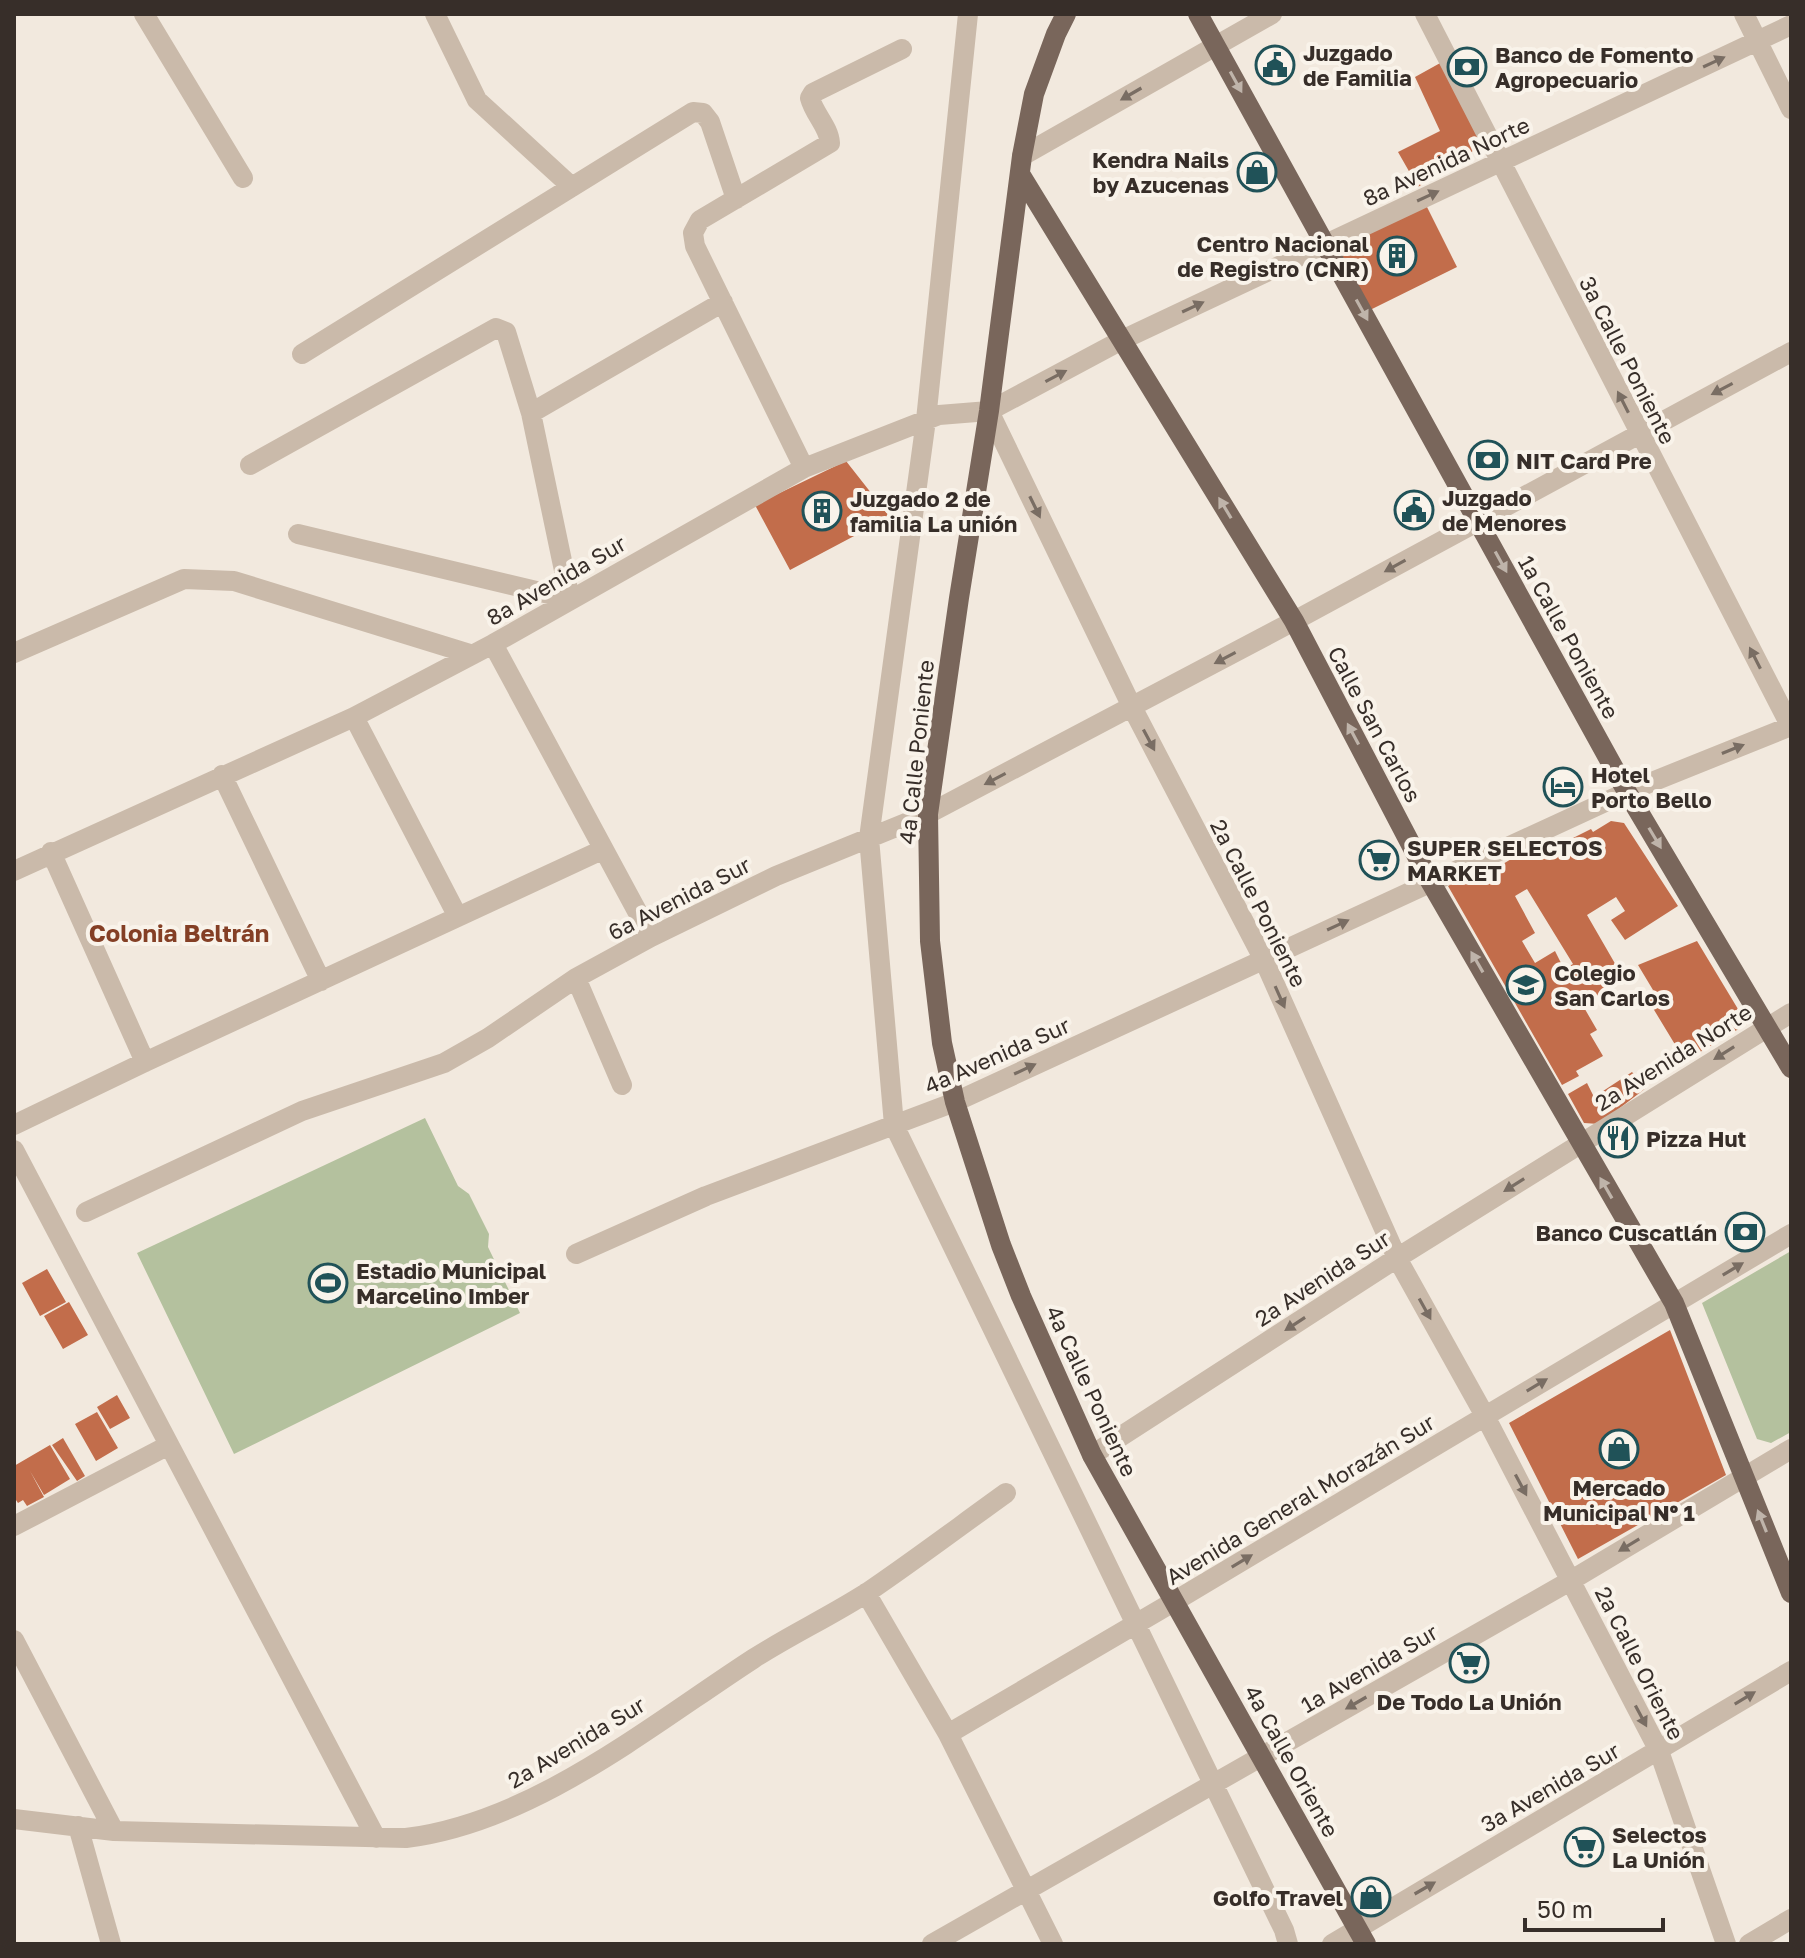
<svg xmlns="http://www.w3.org/2000/svg" width="1805" height="1958" viewBox="0 0 1805 1958" font-family="'Golos Text',sans-serif">
  <style>
    .green { fill: #b4c19e }
    .building { fill: #c26d4b; fill-rule: evenodd }
    .lines { fill: none; stroke-linecap: round; stroke-linejoin: round }
    .minor { stroke: #cabaaa; stroke-width: 20 }
    .major { stroke: #79665b; stroke-width: 20 }
    .oneway { fill: #796d63 }
    .oneway2 { fill: #bfb4aa }
    .labels { text-anchor: middle; dominant-baseline: central; stroke-width: 8; stroke-linejoin: round; paint-order: stroke }
    .poi-label { font-size: 22px; font-weight: bold; fill: #372e29; stroke: #f9f3ea; text-anchor: start }
    .street-label { font-size: 22px; fill: #372e29; stroke: #f9f3ea }
    .neighbourhood-label { font-size: 24px; font-weight: bold; fill: #843f25; stroke: #f9f3ea }
  </style>
  <rect width="100%" height="100%" fill="#f2e9de"/>
  <path class="green" d="M425 1118 458 1186 469 1194 489 1234 488 1247 520 1313 234 1454 137 1253Z
    M1791 1251V1432L1771 1443 1757 1439 1702 1303Z"/>
  <path class="building" d="M1442 62 1482 145 1418 187 1398 152 1440 131 1415 77Z
    M1425 203 1457 267 1370 310 1337 245Z
    M846 461 890 517 790 570 755 505Z
    M1611 821 1624 823 1678 906 1625 940 1611 920 1625 911 1616 897 1587 915 1617 967 1605 974 1613 987 1582 1004 1597 1030 1590 1034 1603 1056 1576 1071 1579 1076 1562 1085 1448 886 1494 860 1498 867 1541 841 1547 851 1591 829 1593 832ZM1527 889 1573 964 1564 969 1555 951 1535 963 1522 941 1535 933 1515 896Z
    M1697 941 1747 1024 1685 1061 1645 995 1653 990 1638 965Z
    M1632 1072 1646 1088 1599 1124 1584 1123 1568 1094 1587 1083 1594 1097Z
    M47 1269 66 1302 40 1316 22 1283Z
    M69 1302 88 1335 63 1349 44 1316Z
    M1670 1330 1726 1475 1578 1559 1509 1423Z
    M117 1395 130 1418 110 1429 97 1407Z
    M97 1412 118 1448 96 1461 75 1424Z
    M63 1438 85 1476 77 1481 52 1445Z
    M50 1445 70 1479 44 1495 30 1471 44 1497 27 1506 23 1500 18 1503 14 1497V1466Z"/>
  <g class="lines">
    <path class="minor" d="M144 14 243 178
      M435 14 477 100 572 187
      M968 14 926 420 869 838 894 1125 1284 1930 1288 1944
      M1425 14 1791 727
      M1744 14 1791 109
      M1022 156 1272 14
      M302 354 693 112 703 113 710 122 736 199
      M989 411 1132 707 1264 960 1397 1258 1485 1416 1659 1751 1726 1944
      M531 413 723 302
      M250 465 496 328 506 332 531 413 570 599 298 534
      M804 468 695 246 693 233 700 220 830 143C829 127 814 114 810 98L813 93 902 49
      M493 644 651 937
      M14 653 184 579 234 581 470 654
      M354 717 458 917
      M222 775 321 981
      M51 852 145 1062
      M14 871 354 717 493 644 804 468 939 415 989 411 1122 340 1791 25
      M576 978 622 1085
      M14 1125 145 1062 602 850
      M14 1150 376 1838
      M86 1212 302 1111 444 1063 488 1038 576 978 651 937 776 876 928 814 1294 621 1791 352
      M576 1254 706 1196 955 1102 1627 792 1791 726
      M1092 1455 1397 1258 1791 1013
      M14 1526 169 1445
      M866 1593 948 1734 1053 1944
      M14 1640 114 1831
      M948 1734 1175 1601 1791 1234
      M14 1819 114 1831 406 1838C533 1822 647 1728 753 1659 790 1635 831 1616 868 1592 915 1560 960 1526 1006 1493
      M78 1826 111 1944
      M932 1944 1570 1581 1791 1449
      M1332 1944 1791 1671
      M1749 1944 1791 1919"/>
    <path class="major" d="M1066 14 1056 34 1034 94 1022 156 989 411 959 598 928 814 930 941 942 1043 955 1102 1001 1245 1021 1296 1092 1455 1366 1944
      M1198 14 1627 792 1791 1068
      M1020 174 1294 621 1430 881 1674 1303 1791 1593"/>
  </g>
  <defs><path id="oneway-solid" d="M-6-.8H1V-3.2L6.5 0L1 3.2V.8H-6Z" transform="scale(2)"/></defs>
  <g class="oneway">
    <use href="#oneway-solid" transform="translate(1714 62) rotate(-25)"/>
    <use href="#oneway-solid" transform="translate(1131 94) rotate(150)"/>
    <use href="#oneway-solid" transform="translate(1428 196) rotate(-25)"/>
    <use href="#oneway-solid" transform="translate(1193 307) rotate(-25)"/>
    <use href="#oneway-solid" transform="translate(1056 376) rotate(-28)"/>
    <use href="#oneway-solid" transform="translate(1722 389) rotate(152)"/>
    <use href="#oneway-solid" transform="translate(1623 402) rotate(-117)"/>
    <use href="#oneway-solid" transform="translate(1035 507) rotate(64)"/>
    <use href="#oneway-solid" transform="translate(1395 566) rotate(151)"/>
    <use href="#oneway-solid" transform="translate(1225 658) rotate(152)"/>
    <use href="#oneway-solid" transform="translate(1755 658) rotate(-117)"/>
    <use href="#oneway-solid" transform="translate(1149 740) rotate(62)"/>
    <use href="#oneway-solid" transform="translate(1733 749) rotate(-22)"/>
    <use href="#oneway-solid" transform="translate(995 779) rotate(152)"/>
    <use href="#oneway-solid" transform="translate(1338 925) rotate(-25)"/>
    <use href="#oneway-solid" transform="translate(1280 997) rotate(66)"/>
    <use href="#oneway-solid" transform="translate(1724 1053) rotate(148)"/>
    <use href="#oneway-solid" transform="translate(1025 1069) rotate(-25)"/>
    <use href="#oneway-solid" transform="translate(1514 1185) rotate(148)"/>
    <use href="#oneway-solid" transform="translate(1733 1269) rotate(-31)"/>
    <use href="#oneway-solid" transform="translate(1425 1309) rotate(61)"/>
    <use href="#oneway-solid" transform="translate(1295 1324) rotate(147)"/>
    <use href="#oneway-solid" transform="translate(1537 1385) rotate(-31)"/>
    <use href="#oneway-solid" transform="translate(1521 1485) rotate(62)"/>
    <use href="#oneway-solid" transform="translate(1629 1545) rotate(149)"/>
    <use href="#oneway-solid" transform="translate(1242 1561) rotate(-31)"/>
    <use href="#oneway-solid" transform="translate(1745 1698) rotate(-31)"/>
    <use href="#oneway-solid" transform="translate(1356 1703) rotate(150)"/>
    <use href="#oneway-solid" transform="translate(1641 1716) rotate(62)"/>
    <use href="#oneway-solid" transform="translate(1425 1888) rotate(-30)"/>
  </g>
  <g class="oneway2">
    <use href="#oneway-solid" transform="translate(1236 82) rotate(61)"/>
    <use href="#oneway-solid" transform="translate(1362 310) rotate(61)"/>
    <use href="#oneway-solid" transform="translate(1225 508) rotate(-121)"/>
    <use href="#oneway-solid" transform="translate(1501 562) rotate(61)"/>
    <use href="#oneway-solid" transform="translate(1353 734) rotate(-118)"/>
    <use href="#oneway-solid" transform="translate(1655 838) rotate(59)"/>
    <use href="#oneway-solid" transform="translate(1477 962) rotate(-120)"/>
    <use href="#oneway-solid" transform="translate(1606 1188) rotate(-120)"/>
    <use href="#oneway-solid" transform="translate(1762 1521) rotate(-112)"/>
  </g>
  <defs>
    <symbol id="civic-ring" viewBox="-11 -11 22 22"><circle r="9.5" fill="#f9f3ea" stroke="#205258" stroke-width="1.5"/><path d="M-.6-6.5H3V-4.5H.6V-3L4-1V1h2V6H-6V1h2V-1L-.6-3ZM-1.2 2.5V6h2.4V2.5Z" fill="#205258"/></symbol>
    <symbol id="bank-ring" viewBox="-11 -11 22 22"><circle r="9.5" fill="#f9f3ea" stroke="#205258" stroke-width="1.5"/><path d="M-6-4H6V4H-6ZM0-2.3a2.3 2.3 0 1 0 0 4.6a2.3 2.3 0 1 0 0-4.6Z" fill="#205258"/></symbol>
    <symbol id="shop-ring" viewBox="-11 -11 22 22"><circle r="9.5" fill="#f9f3ea" stroke="#205258" stroke-width="1.5"/><path d="M-5-2.5h2.3a2.7 3.5 0 0 1 5.4 0H5L5.5 6h-11ZM-1.5-2.5h3a1.5 2.3 0 0 0-3 0Z" fill="#205258"/></symbol>
    <symbol id="building-ring" viewBox="-11 -11 22 22"><circle r="9.5" fill="#f9f3ea" stroke="#205258" stroke-width="1.5"/><path d="M-4-6H4V6H1V3H-1V6H-4ZM-2.5-4.3h1.7v1.8h-1.7ZM.8-4.3h1.7v1.8H.8ZM-2.5-1h1.7V.8h-1.7ZM.8-1h1.7V.8H.8Z" fill="#205258"/></symbol>
    <symbol id="hotel-ring" viewBox="-11 -11 22 22"><circle r="9.5" fill="#f9f3ea" stroke="#205258" stroke-width="1.5"/><path d="M-6-4.5h1.5V1H6V5H4.5V3h-9V5H-6ZM-4 0a1.8 1.8 0 1 1 3.6 0ZM.5 0V-2.5h3Q6-2.5 6 0Z" fill="#205258"/></symbol>
    <symbol id="supermarket-ring" viewBox="-11 -11 22 22"><circle r="9.5" fill="#f9f3ea" stroke="#205258" stroke-width="1.5"/><path d="M-6-5.5h2.5l.6 2H6L4.5 2H-2.5L-4.4-4H-6ZM-1.5 3.2a1.3 1.3 0 1 0 .1 0ZM3 3.2a1.3 1.3 0 1 0 .1 0Z" fill="#205258"/></symbol>
    <symbol id="school-ring" viewBox="-11 -11 22 22"><circle r="9.5" fill="#f9f3ea" stroke="#205258" stroke-width="1.5"/><path d="M0-5L7-2L0 1L-7-2ZM-4 1L0 2.5L4 1V4Q0 6-4 4Z" fill="#205258"/></symbol>
    <symbol id="restaurant-ring" viewBox="-11 -11 22 22"><circle r="9.5" fill="#f9f3ea" stroke="#205258" stroke-width="1.5"/><path d="M-5-6h1v4h1v-4h1v4h1v-4h1v5L-1.5 .5V6h-2V.5L-5-1ZM5-6V6H3V1.5H1.5Q1.5-4 5-6Z" fill="#205258"/></symbol>
    <symbol id="stadium-ring" viewBox="-11 -11 22 22"><circle r="9.5" fill="#f9f3ea" stroke="#205258" stroke-width="1.5"/><path d="M0-5a6.5 5 0 1 0 0 10a6.5 5 0 1 0 0-10ZM-3.5-1.8h7v3.6h-7Z" fill="#205258"/></symbol>
  </defs>
  <g fill-rule="evenodd">
    <use href="#civic-ring" x="1253" y="43" width="44" height="44"/>
    <use href="#bank-ring" x="1445" y="45" width="44" height="44"/>
    <use href="#shop-ring" x="1235" y="150" width="44" height="44"/>
    <use href="#building-ring" x="1375" y="234" width="44" height="44"/>
    <use href="#bank-ring" x="1466" y="438" width="44" height="44"/>
    <use href="#civic-ring" x="1392" y="488" width="44" height="44"/>
    <use href="#building-ring" x="800" y="489" width="44" height="44"/>
    <use href="#hotel-ring" x="1541" y="765" width="44" height="44"/>
    <use href="#supermarket-ring" x="1357" y="838" width="44" height="44"/>
    <use href="#school-ring" x="1504" y="963" width="44" height="44"/>
    <use href="#restaurant-ring" x="1596" y="1116" width="44" height="44"/>
    <use href="#bank-ring" x="1723" y="1210" width="44" height="44"/>
    <use href="#stadium-ring" x="306" y="1261" width="44" height="44"/>
    <use href="#shop-ring" x="1597" y="1427" width="44" height="44"/>
    <use href="#supermarket-ring" x="1447" y="1641" width="44" height="44"/>
    <use href="#supermarket-ring" x="1562" y="1825" width="44" height="44"/>
    <use href="#shop-ring" x="1349" y="1875" width="44" height="44"/>
  </g>
  <g class="labels">
    <g class="poi-label">
      <text x="1303" y="52">Juzgado<tspan x="1303" dy="25">de Familia</tspan></text>
      <text x="1495" y="54">Banco de Fomento<tspan x="1495" dy="25">Agropecuario</tspan></text>
      <text x="1229" y="159" text-anchor="end">Kendra Nails<tspan x="1229" dy="25">by Azucenas</tspan></text>
      <text x="1369" y="243" text-anchor="end">Centro Nacional<tspan x="1369" dy="25">de Registro (CNR)</tspan></text>
      <text x="1516" y="460">NIT Card Pre</text>
      <text x="1442" y="497">Juzgado<tspan x="1442" dy="25">de Menores</tspan></text>
      <text x="850" y="498">Juzgado 2 de<tspan x="850" dy="25">familia La unión</tspan></text>
      <text x="1591" y="774">Hotel<tspan x="1591" dy="25">Porto Bello</tspan></text>
      <text x="1407" y="847">SUPER SELECTOS<tspan x="1407" dy="25">MARKET</tspan></text>
      <text x="1554" y="972">Colegio<tspan x="1554" dy="25">San Carlos</tspan></text>
      <text x="1646" y="1138">Pizza Hut</text>
      <text x="1717" y="1232" text-anchor="end">Banco Cuscatlán</text>
      <text x="356" y="1270">Estadio Municipal<tspan x="356" dy="25">Marcelino Imber</tspan></text>
      <text x="1619" y="1487" text-anchor="middle">Mercado<tspan x="1619" dy="25">Municipal Nº 1</tspan></text>
      <text x="1469" y="1701" text-anchor="middle">De Todo La Unión</text>
      <text x="1612" y="1834">Selectos<tspan x="1612" dy="25">La Unión</tspan></text>
      <text x="1343" y="1897" text-anchor="end">Golfo Travel</text>
    </g>
    <g class="street-label">
      <text transform="translate(1446 161) rotate(-25)">8ª Avenida Norte</text>
      <text transform="translate(1628 360) rotate(63)">3ª Calle Poniente</text>
      <text transform="translate(556 580) rotate(-30)">8ª Avenida Sur</text>
      <text transform="translate(1569 637) rotate(61)">1ª Calle Poniente</text>
      <text transform="translate(1375 724) rotate(62)">Calle San Carlos</text>
      <text transform="translate(916 752) rotate(-84)">4ª Calle Poniente</text>
      <text transform="translate(679 898) rotate(-27)">6ª Avenida Sur</text>
      <text transform="translate(1259 903) rotate(63)">2ª Calle Poniente</text>
      <text transform="translate(997 1055) rotate(-24)">4ª Avenida Sur</text>
      <text transform="translate(1673 1057) rotate(-32)">2ª Avenida Norte</text>
      <text transform="translate(1322 1278) rotate(-33)">2ª Avenida Sur</text>
      <text transform="translate(1092 1391) rotate(65)">4ª Calle Poniente</text>
      <text transform="translate(1300 1499) rotate(-31)">Avenida General Morazán Sur</text>
      <text transform="translate(1640 1663) rotate(63)">2ª Calle Oriente</text>
      <text transform="translate(1369 1668) rotate(-30)">1ª Avenida Sur</text>
      <text transform="translate(576 1742) rotate(-31)">2ª Avenida Sur</text>
      <text transform="translate(1292 1761) rotate(61)">4ª Calle Oriente</text>
      <text transform="translate(1550 1787) rotate(-30)">3ª Avenida Sur</text>
    </g>
    <g class="neighbourhood-label">
      <text x="179" y="932">Colonia Beltrán</text>
    </g>
  </g>
  <rect width="1805" height="1958" fill="none" stroke="#372e29" stroke-width="32"/>
  <path d="M1525 1918v12h138v-12" fill="none" stroke="#372e29" stroke-width="4"/>
  <text x="1537" y="1918" font-size="24" fill="#372e29" stroke="#f9f3ea" stroke-width="6" paint-order="stroke">50 m</text>
</svg>
